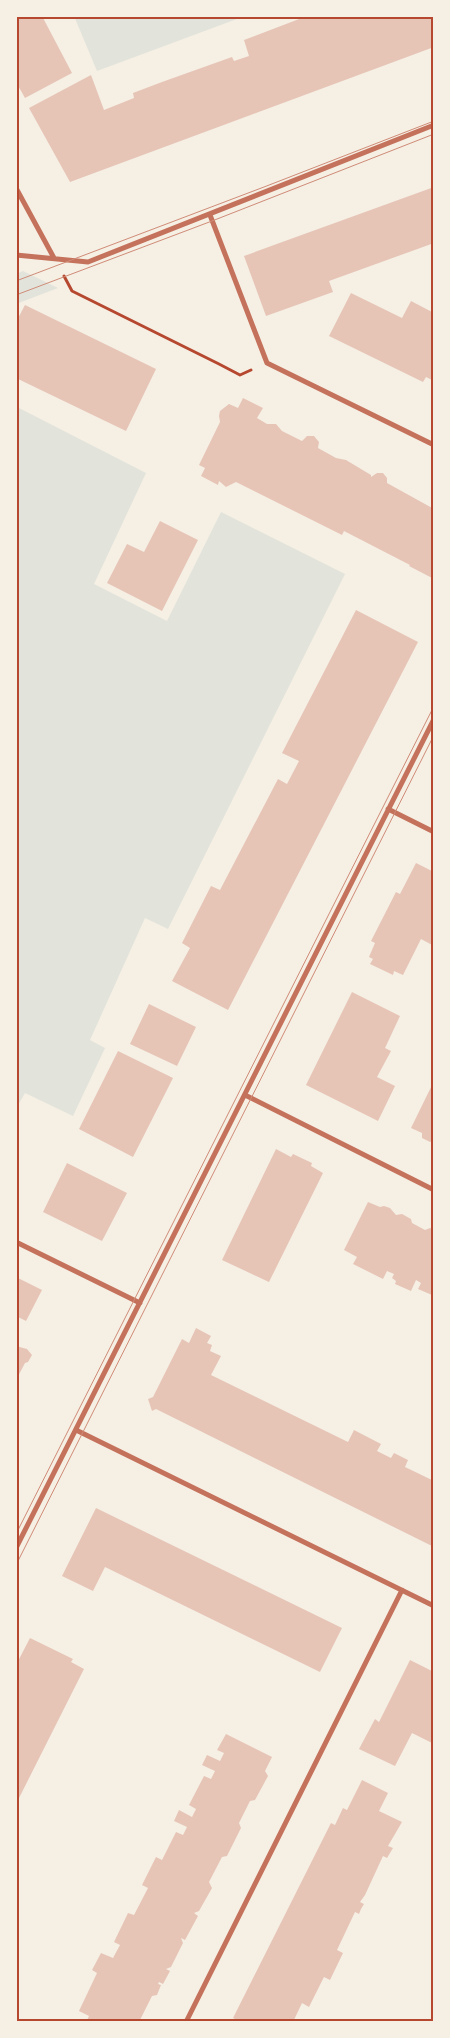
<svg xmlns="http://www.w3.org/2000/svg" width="450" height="2038" viewBox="0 0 450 2038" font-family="'Asap Condensed',sans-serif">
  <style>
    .green { fill: #e2e4dc }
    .building { fill: #e6c5b7 }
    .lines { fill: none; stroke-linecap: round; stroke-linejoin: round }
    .path { stroke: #b5482f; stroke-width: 3 }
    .minor { stroke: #c5725c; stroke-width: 5 }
    .tram { stroke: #cf8b77; stroke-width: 1 }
    .neatline { fill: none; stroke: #b5482f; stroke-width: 2 }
  </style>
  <rect width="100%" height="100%" fill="#f6efe4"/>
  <path class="green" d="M74 16H245L97 71Z
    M23 271 58 288 16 304V274Z
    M19 408 146 473 94 584 167 621 221 512 345 574 168 929 145 918 90 1040 105 1048 73 1116 25 1093 16 1109V414Z"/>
  <path class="building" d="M16 16H42L72 73 25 98 16 82Z
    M307 16H434V47L70 182 29 108 91 75 104 110 134 98 133 93 162 82 232 57 234 61 249 56 244 40Z
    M434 187V243L329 281 333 292 266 316 244 256Z
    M351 293 402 318 411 301 434 313V381L426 377 423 382 329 336Z
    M25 305 156 369 126 431 16 378V322Z
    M243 398 263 408 257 418 267 424H276L282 431 302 441 307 436H314L319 442 318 448 336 458 346 460 371 475V477L377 473H383L387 478V483L434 509V579L409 566 410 565 344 531 342 535 236 482 226 487 219 481 218 485 201 476 205 468 199 465 220 422 219 416 220 411 229 404 238 408Z
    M160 521 198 540 162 611 107 583 127 544 144 552Z
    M356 610 418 642 228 1010 172 981 190 948 182 943 211 886 220 890 278 779 287 784 299 761 282 753Z
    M416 863 434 872V946L421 939 403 975 394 971 393 975 370 964 373 959 369 957 375 943 371 941 396 892 400 894Z
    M352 992 400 1016 385 1048 391 1051 377 1077 395 1086 378 1121 306 1085Z
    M149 1004 196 1027 177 1066 130 1044Z
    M118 1051 173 1078 133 1157 79 1129Z
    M434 1081V1140L430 1142 422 1138V1133L411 1128Z
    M276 1149 291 1157 293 1154 312 1163 311 1166 323 1173 269 1282 222 1260Z
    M67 1163 127 1193 102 1241 43 1212Z
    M368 1202 380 1207 384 1206 390 1208 396 1215 402 1214 411 1219 412 1223 425 1230 430 1228 434 1230V1291L432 1295 418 1289 421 1283 416 1280 411 1291 395 1284 396 1281 392 1278 394 1274 387 1271 383 1279 353 1264 357 1257 344 1250Z
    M16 1277 42 1290 26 1321 16 1316Z
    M196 1328 211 1336 207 1343 212 1345 210 1351 221 1356 211 1375 348 1442 354 1430 381 1444 377 1451 391 1458 394 1453 408 1460 405 1467 434 1481V1547L156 1409 152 1411 148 1399 153 1397 182 1339 189 1343Z
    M16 1346 27 1349 32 1355 28 1362 25 1363 16 1380Z
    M96 1508 342 1628 320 1672 105 1567 93 1591 62 1576Z
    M30 1638 73 1659 71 1662 84 1669 16 1804V1665Z
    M410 1660 434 1672V1744L412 1733 395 1766 359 1749 375 1719 379 1722Z
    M226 1734 272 1757 265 1771 268 1776 255 1800 250 1801 239 1823 241 1828 227 1856 222 1857 209 1882 212 1888 199 1911 194 1913 198 1916 185 1940 181 1938 183 1943 171 1967 166 1969 170 1971 163 1984 159 1982 158 1984 161 1985 157 1995 152 1996 139 2022H86L89 2016 79 2011 97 1973 92 1970 101 1953 113 1958 120 1945 114 1942 128 1913 134 1915 148 1888 142 1885 156 1857 162 1860 176 1832 183 1835 187 1827 174 1821 179 1810 192 1817 196 1809 189 1805 204 1776 211 1779 215 1771 202 1765 207 1755 220 1761 224 1753 217 1750Z
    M362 1780 388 1793 379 1811 402 1822 388 1846 393 1848 387 1858 383 1856 365 1895 360 1902 364 1904 361 1909 359 1914 355 1912 337 1950 343 1953 330 1980 324 1977 309 2007 302 2003 293 2022H241L233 2018 331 1823 335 1825 343 1808 347 1810Z"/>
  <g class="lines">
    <path class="path" d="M64 276 72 291 219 364 240 375 251 370"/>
    <path class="minor" d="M16 188 54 258
      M210 215 267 363 434 445
      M16 255 88 262 434 125
      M388 809 434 832
      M245 1095 434 1190
      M16 1242 140 1303
      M76 1430 434 1606
      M16 1548 434 719
      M186 2022 402 1590"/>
    <path class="tram" d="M16 281 264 187 434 121
      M16 295 212 221 434 134
      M16 1534 434 706
      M16 1565 434 735"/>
  </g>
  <rect width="450" height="2038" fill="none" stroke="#f6efe4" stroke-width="35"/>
  <rect x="18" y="18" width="414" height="2002" class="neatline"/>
</svg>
